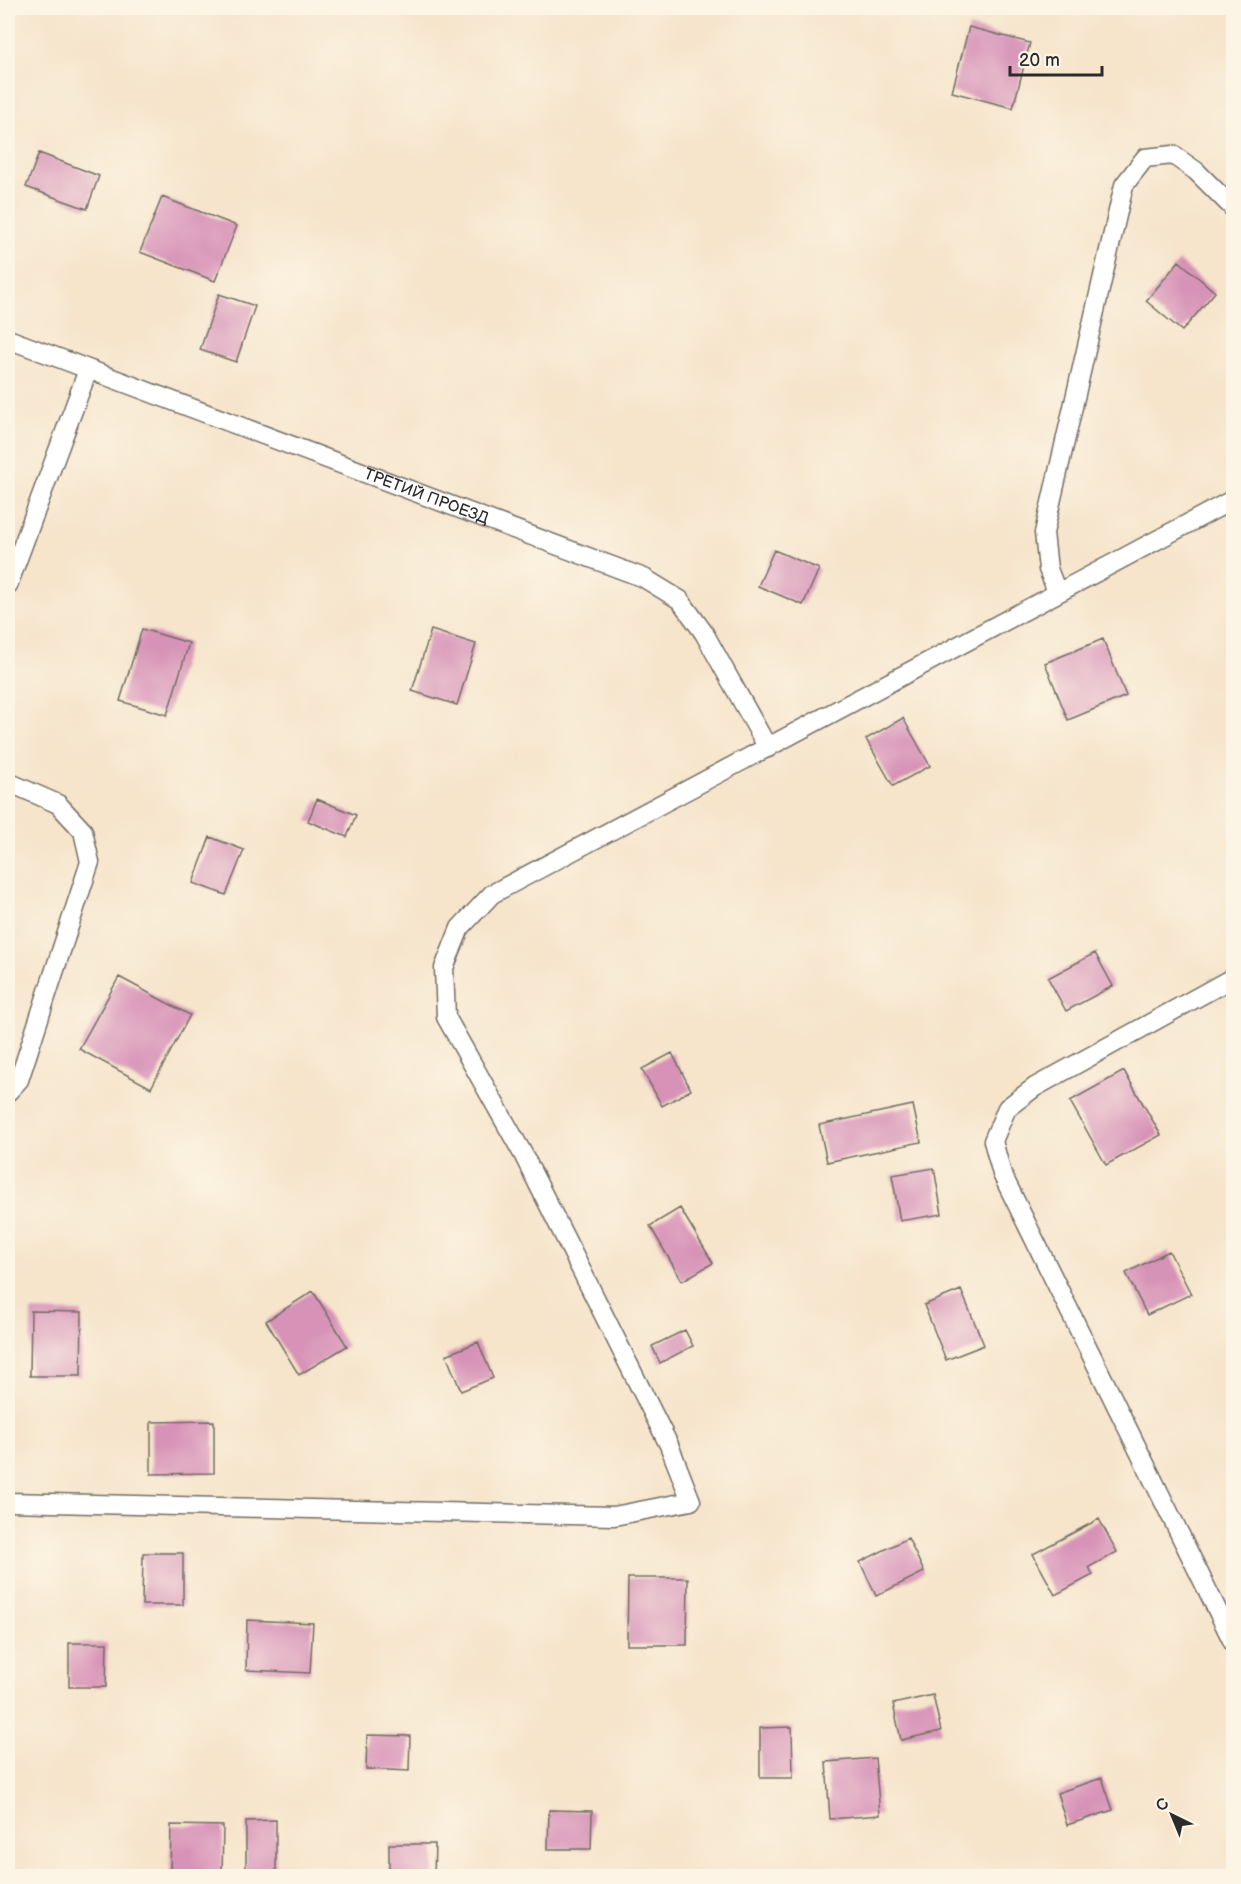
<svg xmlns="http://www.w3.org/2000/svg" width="1241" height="1884" viewBox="0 0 1241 1884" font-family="'Balsamiq Sans',sans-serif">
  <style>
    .building { fill: #d792b7 }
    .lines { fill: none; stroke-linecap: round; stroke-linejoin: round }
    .service-casing { stroke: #726c63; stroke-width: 21 }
    .service { stroke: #fff; stroke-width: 18 }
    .labels { text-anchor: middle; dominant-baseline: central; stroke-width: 6; stroke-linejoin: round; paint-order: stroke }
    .street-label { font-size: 16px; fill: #2b2b2b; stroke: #fcf5e5 }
  </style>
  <rect width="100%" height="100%" fill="#fcf5e5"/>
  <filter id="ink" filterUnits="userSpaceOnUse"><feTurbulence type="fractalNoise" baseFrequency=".0167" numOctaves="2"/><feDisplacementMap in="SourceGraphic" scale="12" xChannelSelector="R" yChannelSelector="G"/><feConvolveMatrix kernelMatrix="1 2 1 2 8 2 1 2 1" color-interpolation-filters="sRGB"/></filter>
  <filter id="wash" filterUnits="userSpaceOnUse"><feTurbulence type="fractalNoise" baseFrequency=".008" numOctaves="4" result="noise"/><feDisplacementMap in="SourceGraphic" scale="24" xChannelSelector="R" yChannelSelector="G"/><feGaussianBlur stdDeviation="1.35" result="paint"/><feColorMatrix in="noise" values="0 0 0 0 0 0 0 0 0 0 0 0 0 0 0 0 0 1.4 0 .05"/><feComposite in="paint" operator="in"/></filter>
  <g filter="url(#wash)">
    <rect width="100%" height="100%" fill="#f6e4cb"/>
    <g id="blocks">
      <path class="building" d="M969 27 1030 43 1013 108 952 92Z
        M39 153 99 176 87 209 26 187Z
        M162 197 237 226 215 281 140 252Z
        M1179 261 1215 292 1182 331 1146 301Z
        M219 294 255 306 236 362 200 350Z
        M774 550 819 569 803 605 758 586Z
        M142 629 189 643 167 715 120 701Z
        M431 630 476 644 457 705 412 691Z
        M1103 639 1126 696 1068 720 1045 663Z
        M903 718 930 766 893 786 866 739Z
        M317 799 356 815 347 837 308 821Z
        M210 837 244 850 226 895 193 883Z
        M1095 953 1113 986 1066 1011 1048 978Z
        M119 977 190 1015 151 1088 79 1049Z
        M672 1053 691 1090 662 1106 642 1069Z
        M1124 1071 1161 1135 1106 1165 1070 1101Z
        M913 1105 921 1142 827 1162 819 1125Z
        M934 1168 942 1214 900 1221 892 1175Z
        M680 1208 713 1263 682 1281 650 1226Z
        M1169 1251 1191 1294 1147 1315 1126 1273Z
        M961 1290 984 1345 946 1360 924 1305Z
        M313 1291 347 1346 299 1375 266 1321Z
        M31 1311 82 1312 81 1376H30Z
        M685 1330 693 1346 660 1363 652 1346Z
        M478 1342 493 1378 461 1391 446 1355Z
        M214 1421V1473L151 1474V1422Z
        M1099 1519 1117 1552 1089 1567 1093 1575 1055 1595 1033 1554Z
        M908 1538 924 1572 876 1596 860 1562Z
        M143 1553H183V1605H142Z
        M628 1578H688L687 1645H627Z
        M247 1620 313 1623 310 1673 246 1670Z
        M69 1643H107L106 1687H69Z
        M933 1695 941 1731 901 1740 893 1704Z
        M792 1727 793 1778H760V1728Z
        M367 1735 410 1736 409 1771 366 1769Z
        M875 1758 880 1815 830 1819 826 1762Z
        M1102 1778 1113 1810 1067 1825 1057 1793Z
        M549 1810 592 1811 591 1849H548Z
        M276 1820V1876H246V1821Z
        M171 1825 223 1826 222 1876H170Z
        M389 1844H435L434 1876H389Z
        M855 1874H896V1876H855Z"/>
    </g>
  </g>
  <g filter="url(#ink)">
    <use href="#blocks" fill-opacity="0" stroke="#726c63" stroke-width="1.5"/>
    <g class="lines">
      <defs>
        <g id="service">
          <path id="s1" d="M8 339 644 578 680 600 704 633 768 748"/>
          <path d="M8 585 88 370"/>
          <path d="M1057 592 1048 569 1044 533 1124 185 1145 158 1173 155 1196 171 1234 209"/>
          <path d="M8 782 58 804 83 831 90 862 19 1080 8 1092"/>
          <path d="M1234 977 1035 1087 1007 1108 993 1141 1002 1174 1234 1644"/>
          <path d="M8 1502 614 1516 691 1501 669 1445 523 1154 446 1017 444 968 460 928 492 894 1234 499"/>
        </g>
      </defs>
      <use href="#service" class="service-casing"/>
      <use href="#service" class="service"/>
    </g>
  </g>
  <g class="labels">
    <g class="street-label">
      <text stroke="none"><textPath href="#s1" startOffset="447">ТРЕТИЙ ПРОЕЗД</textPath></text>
    </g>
  </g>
  <rect width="1241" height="1884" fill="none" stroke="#fcf5e5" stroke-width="30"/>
  <g transform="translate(1172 1815) rotate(317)" stroke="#fcf5e5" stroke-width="4.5" paint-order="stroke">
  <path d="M0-4.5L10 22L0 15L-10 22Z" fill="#2b2b2b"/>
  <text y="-9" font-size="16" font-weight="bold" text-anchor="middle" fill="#2b2b2b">С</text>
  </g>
  <path d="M1010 66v9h92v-9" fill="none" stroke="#2b2b2b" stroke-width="3"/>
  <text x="1019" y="66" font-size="18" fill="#2b2b2b" stroke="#fcf5e5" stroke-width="4.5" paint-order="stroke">20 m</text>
</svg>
